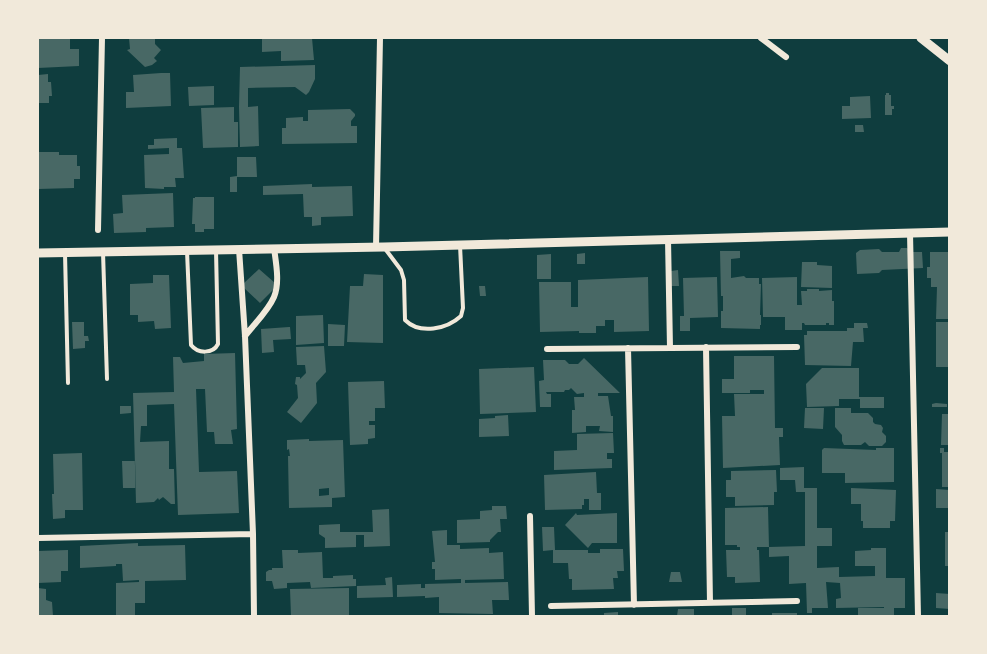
<svg xmlns="http://www.w3.org/2000/svg" width="987" height="654" viewBox="0 0 987 654" font-family="'Fira Sans',sans-serif">
  <style>
    .building { fill: #486865; fill-rule: evenodd }
    .lines { fill: none; stroke-linecap: round; stroke-linejoin: round }
    .service { stroke: #f1e9da; stroke-width: 4 }
    .minor { stroke: #f1e9da; stroke-width: 6 }
    .tertiary { stroke: #f1e9da; stroke-width: 9 }
  </style>
  <rect width="100%" height="100%" fill="#0f3d3e"/>
  <path class="building" d="M38 38H70V49H79V66L38 68Z
    M129 38H155V44L161 50 154 58 157 61 152 65 145 67 127 50 130 49Z
    M262 38H312L314 60 281 61V51L262 52Z
    M315 65V79L309 92 306 95 295 87 248 88V107L258 106 259 146 240 147 239 107 240 67Z
    M161 73H170L171 106 126 108V92H134L133 75Z
    M48 74V82H51L52 96H49V103H38V75Z
    M214 86V105L189 106 188 87Z
    M886 93H889V95H891V106H894V109H892V115H885V95H886Z
    M870 96 871 118 842 119V106H850V97Z
    M234 107V122H238V147L203 148 201 108Z
    M350 109 355 114V116L351 121V126H357V143L282 144V128H286V118L303 117V121H308V110Z
    M855 125H863L864 132H855Z
    M177 138V148H182L184 178H175L176 187H164V189L145 188 144 155 169 154V148L148 149V145H154V139Z
    M39 152H59V155H77V166H80V179H74V188L38 189V154H39Z
    M237 157H256L257 177H237V192H230V177L237 176Z
    M312 184V187L352 186 353 216 321 217V225L312 226V217H304L303 194 263 195V186Z
    M173 193 174 227 146 228V232L114 233 113 214 123 213 122 195Z
    M195 197H214V229H204V232H195V224H192L193 198H195Z
    M901 248H907L912 252H922L923 268 882 270 879 273 857 274 856 253 860 250 879 249 882 252H899Z
    M720 251H740V258L731 259V278L744 276 746 278H759V284H761L760 315H761V325H760V329L721 328V311H723V296H721Z
    M930 252H950V319H936L937 287H931V278H927V267H930Z
    M585 253V264H577V254Z
    M551 254V279H537V255Z
    M802 262H817V265L832 266V288L801 287Z
    M259 269 275 283 276 287 260 303 243 287V284Z
    M678 270 679 286H668L671 271Z
    M364 274 383 275V343L347 342 350 286H363Z
    M153 275H169L171 328 155 329 154 321 138 322V315H130V284L153 283Z
    M648 277 649 331 614 332V320H605V326H596V333H579V331L540 332 539 282H571V307H578V280Z
    M717 277 718 317 690 318V331H680V316H684L683 278Z
    M797 277V305H802L801 291H807V289H819V291L832 290V301H834V325H829V323H826V325H805L804 323H802V330H785V317H763L762 278Z
    M479 286H485L486 296H480Z
    M323 315 324 343 296 345V316Z
    M72 322H84V336H88L89 341H85V348L73 349Z
    M936 322H950V367H936Z
    M854 323H867L868 328H863L864 342H853L851 366 805 365 804 335H807V331H847V328H854Z
    M328 324 345 325 344 346H328Z
    M289 327H290L291 339 273 340 274 352 262 353 261 329Z
    M324 346 326 372 316 383 317 403 301 423 287 412 298 398 297 385 295 384 296 377H300V379L306 373 305 365H297L296 347Z
    M235 353 237 429 231 430 233 444H215L214 432H207L205 389H196L199 472 237 471 239 513 178 515 174 404 147 405V426H141L140 442 169 441V469H174L175 504H171L163 497 159 500 158 498 154 502 136 503 133 393 174 392 173 357H180L183 363 204 361V354Z
    M734 356H774L775 428H783V437H779L780 465 723 468 722 416H735L734 394H764V390H750V393H722V379H734Z
    M584 358 620 393H598V396H608L611 416H613V432L599 431 600 426H586V432L572 433V410H575L574 397H584V393L577 394 571 388 569 390H565L564 392H546L547 394H551V407H540L539 381 544 380 543 360H565L569 364H578Z
    M534 367 536 412 480 414 479 369Z
    M822 368H859V397H884V408H860V399H839V406L807 407 806 384Z
    M384 381 385 408H375V421H369V425H375V438L368 439V444L350 445 348 382Z
    M936 403 947 404V407H932V404Z
    M120 406H131V413L120 414Z
    M805 408H824L823 429 804 428Z
    M835 408H851V413H868L873 418V422L875 424 881 425 883 428 882 432 886 436V442L882 446H869L865 442 861 445H844L842 441V435L835 427Z
    M942 414H950V445H941Z
    M508 415 509 436 479 437V419L495 418V416Z
    M613 433 614 453H607V459H612V468L554 470V451L577 450V434Z
    M309 439V441L343 440 345 497 332 498V507L289 508 288 456H290L289 449 287 450V440ZM329 488V495L319 496V489Z
    M824 448 876 450V448H894V482L845 483V473H822V450Z
    M940 448H944V452H950V487H942V453H940Z
    M82 453 83 510H65V518L53 519 52 494H54L53 454Z
    M122 461H135L136 488H123Z
    M804 467V488H817V528H832V546H817V568L839 567V577L875 576V566H855V551L871 550V548H886V578H905V608H894V616H858V608H884V607L836 608V599L841 598 840 583 826 582 828 608H812V613H807L806 583 789 584V556L769 557V547L805 546V492H796L795 480H780V468Z
    M776 470 777 492H774V505L735 506V497H726V480H731V471Z
    M596 472 597 493H601V510H589V499H584V505H582V509L545 510 544 475Z
    M851 488 896 490 895 521H890V528H863V521H861V504H851Z
    M936 489 950 490V508H936Z
    M492 506H506L507 519H500L501 532H498L490 540V542L457 543V520L480 519V511L492 510Z
    M768 507 769 547H757V550H759L760 582 735 583V577H727L726 550H740V547H737V545H725V508Z
    M389 509 390 546 364 547V535H356V547L325 548V538L319 534V525L340 524V532H373L372 510Z
    M576 513 577 515 617 513V543H592L588 548 565 525Z
    M542 527H554L555 550H588V553H600V549H623L624 571H617L618 578H613L614 589 572 590V579H569L568 563H553V550L543 551Z
    M447 530V545H460V549L489 548V553L503 552 504 579 465 580V583L508 582 509 600H492L493 614 439 613V597L425 598V596L397 597V585L421 584V588H425V584L461 583V579L435 580V569H432V562H435L432 531Z
    M945 532H950V566H945Z
    M138 543V546L185 545 186 580 145 581V603H135V616H116V583L139 582V580L123 581 122 564H116V566L80 568V546Z
    M68 550V571H61V582L38 583V551Z
    M282 550H298V553L322 552 323 578H333V576L353 575V579H356V586L311 588 310 582 287 583V588L274 589 272 581H266V572L269 570H272V568H283Z
    M671 572H680L682 582H669Z
    M392 577 393 597 357 598V586L386 585 385 578Z
    M38 588 46 589V600L52 602 53 616H38Z
    M349 588V616H291L290 589Z
    M936 593 950 594V609L936 608Z
    M732 608H746V616H732Z
    M678 609H694V616H677Z
    M618 612V616H604V613Z
    M772 613H797V616H772Z"/>
  <g class="lines">
    <path class="service" d="M386 250 401 270 404 280 405 320C420 335 447 329 461 316L463 308 460 245
      M187 251 191 345C198 354 213 354 218 344L216 250
      M103 252 107 379
      M65 253 68 383"/>
    <path class="minor" d="M761 38 786 57
      M98 230 102 38
      M910 233 918 616
      M668 239 670 348
      M376 247 380 38
      M239 249 245 336 253 534 254 616
      M245 336C255 323 268 311 274 297 280 283 276 263 274 248
      M706 347 710 603
      M628 348 634 605
      M547 349 797 347
      M530 516 532 616
      M38 538 253 534
      M551 606 797 601"/>
    <path class="tertiary" d="M921 38 950 61
      M38 253 384 247 950 232"/>
  </g>
  <rect width="987" height="654" fill="none" stroke="#f1e9da" stroke-width="78"/>
</svg>
